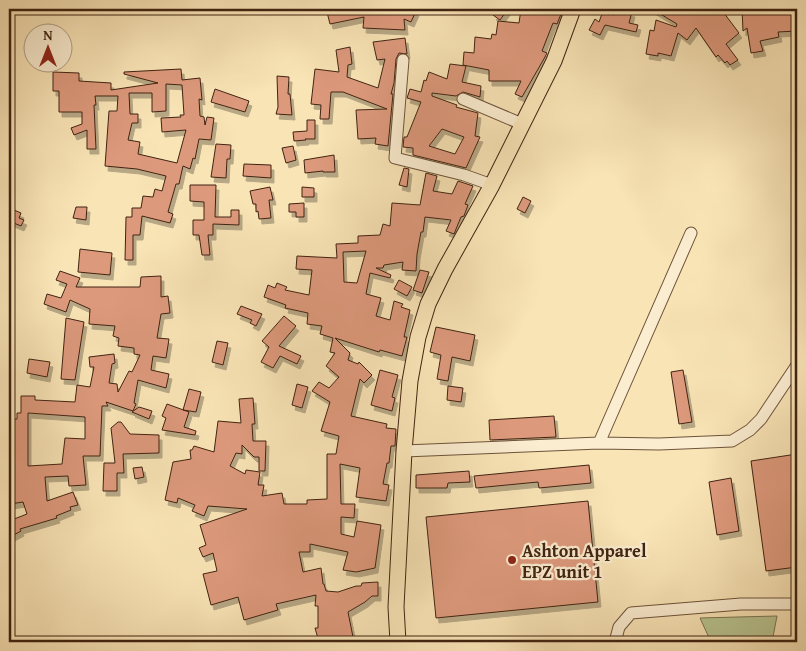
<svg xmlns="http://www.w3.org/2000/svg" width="806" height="651" viewBox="0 0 806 651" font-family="'Gentium Book Plus',serif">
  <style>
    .green { fill: #b9c592; stroke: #7c7452 }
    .building { fill: #dd997b; stroke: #402311; fill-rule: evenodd; filter: url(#shadow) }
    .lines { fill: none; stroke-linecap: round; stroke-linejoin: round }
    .minor-casing { stroke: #6e533a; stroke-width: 13 }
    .major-casing { stroke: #402311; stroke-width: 17 }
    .minor { stroke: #fbedd0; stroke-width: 11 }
    .major { stroke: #f9e4b6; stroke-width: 15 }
    .poi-dot { fill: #8f2418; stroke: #fbedd0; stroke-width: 2 }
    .labels { text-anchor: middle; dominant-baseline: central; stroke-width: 4.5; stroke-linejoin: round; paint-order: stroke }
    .poi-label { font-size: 18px; font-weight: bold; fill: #402311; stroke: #fbedd0; text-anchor: start }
  </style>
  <defs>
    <filter id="shadow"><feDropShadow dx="3" dy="5" stdDeviation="0" flood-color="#0004"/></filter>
  </defs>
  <rect width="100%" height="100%" fill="#f9e4b6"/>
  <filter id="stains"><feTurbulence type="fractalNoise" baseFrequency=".004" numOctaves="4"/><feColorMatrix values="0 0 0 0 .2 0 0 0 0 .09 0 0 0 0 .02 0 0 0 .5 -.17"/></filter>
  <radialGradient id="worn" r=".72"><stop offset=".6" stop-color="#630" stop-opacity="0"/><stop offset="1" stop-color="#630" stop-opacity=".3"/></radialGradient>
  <path class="green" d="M777 616 772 642H711L700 618Z"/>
  <path class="building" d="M343 9H392L402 12 403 9H412L416 11 411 22 404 19 405 30 363 28 364 17 330 24 327 12Z
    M499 9H508L500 20 493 15Z
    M521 9H563L557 24 553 23 542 51 547 53 545 57 522 97 515 94 521 81H489V70L463 65 464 52 474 53 475 37 491 39 492 34 496 35 498 21 519 23Z
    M617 9 632 12 629 23 638 25 636 32 605 25 600 35 589 30 595 19 599 22 603 11 614 15Z
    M652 9H721L739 33 726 44 738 60 730 65 727 61 725 63 718 55 716 57 696 28 687 40 678 33 671 56 658 53V56L646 54 650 30 654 31 656 20 676 27 677 24Z
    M742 9H797V31L778 32 779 37 760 41 763 51 751 53 747 28 743 31Z
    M405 38 407 54 399 53 396 59 394 83 391 94H393L388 146 375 144 376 138 358 139 356 110 387 109 343 92H331L329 119H320L321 105 311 104 315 69 339 72 336 50 350 47 352 64 348 65 347 77 378 88 385 59 377 60 373 42Z
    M450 64 466 66 462 82 481 86 480 97 463 92 456 96 432 93V96L457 105 456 107 478 113 475 136 480 137 466 168 413 155V148L403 147 404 137H407L421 102 407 98 410 89 421 92 424 80 426 81 429 72 447 79ZM442 129 464 137 455 154 429 146Z
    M181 69 182 80 200 78 202 100 199 99 200 116 204 117 205 125 207 117 214 118 211 140 199 139 195 159 193 158 190 169 183 166 179 184H176L168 212 173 214 170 223 142 216 140 235H133V260H125L126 217H132V208H141L143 196 153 197 155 189 162 191 166 176 137 169 105 166 109 111H117L118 96H95L96 105H94L96 149H87V130L74 135 71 128 82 124V112H59V91H53V72L79 73V81L111 83V90L158 83 124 74V72ZM166 84 182 85 184 115H180L181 117 161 118 162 132 186 130 177 163 138 154 140 142 128 140 132 123H138V114H130L129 93H152V112L166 111Z
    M277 76 289 77 288 94H290L292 115 276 114 278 107Z
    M215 89 249 101 245 112 211 102Z
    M307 120H315V139H305L306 140 294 141 293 132 307 131Z
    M216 144 231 145 230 159H227L226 178 211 177Z
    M293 146 296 160 286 163 282 148Z
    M334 155 335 172H323V171L305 173 304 160Z
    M244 164 271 165V178L243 176Z
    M404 168 409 169 407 187 399 185Z
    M426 173 437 176 433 191 452 194 458 181 473 186 465 204 468 205 464 216 461 217 454 234 446 231 451 220 425 217 423 232H421L417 254 416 271 402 270 403 262 384 265 383 268H376L391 275 390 278 370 273 366 294 381 298 376 316 390 320 394 301 403 304 401 307 410 310 404 337H407L402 356 380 350 379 352 335 338 350 353 348 360 358 364 359 362 372 375 364 383 360 379 351 416 387 424 386 428 396 429 395 446H391L389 463H387L383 484 389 485 386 501 356 497 360 468 340 464 341 504H355L354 518 341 517V534L354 537 357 521 381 525 375 568 356 572 343 570 348 552 310 544V552H299L303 572 321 568 323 584H324L326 591 338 592 356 586H361L362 583 378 582V596H372L365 602 348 612 353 637 349 638 350 642H319L315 628H318V606H315L316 595 276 604 278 610 244 620 238 597 211 605 203 574 217 571 213 553 203 557 199 548 206 545 200 525 247 509 208 506 204 516 192 511 195 505 178 498 177 503 165 500 173 462 191 459 190 450H192L194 446 214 452 218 421 241 423 239 399 253 398 255 424H252L253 441H266L265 471H259V457H254L242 445V454L236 453 230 466 245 474 246 470 260 472 258 485H264L262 496 282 493 284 504H307V500L327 499V454H336L339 436 321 431 330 402 312 391 319 382 329 388 339 377 326 366 335 353 330 352 333 338 320 334 322 326 307 324 308 313 285 308 286 305 264 297 268 285 275 288 277 283 287 287 285 290 309 295 312 270 296 269 297 256 337 258 336 244 358 243V236L380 235 383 224 390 226 392 203 420 205ZM366 251 357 283 344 282 343 252Z
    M190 185H216L215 217H231V210H239V225L213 224V235H208L210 255H202L199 235H193V220H204V202L190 201Z
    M270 187 273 200H269L271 218 259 219 258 211 256 212V204H253L250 191Z
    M302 187 314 188V197H302Z
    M523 197 531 201 525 213 517 209Z
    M304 203V217H296V212H289V204Z
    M76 207H87L86 220 73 218Z
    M14 210 21 213 19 218 24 220 21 226 9 221Z
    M80 249 112 253 110 275 78 272Z
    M420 270 429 272 422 293 413 290Z
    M60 271 80 278 76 287H140L141 277 161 276V297L168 296 170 313 161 314 157 338 169 339 166 358 153 356 151 370 169 374 166 388 138 380 134 403 136 404 133 411 106 402 108 406H102L100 456H83L86 485 69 486 68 476 45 477 47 501 73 492 78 505 70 507 71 510 56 516 57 518 20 529 21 531 10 537 9 521 27 514 23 502 10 504 9 487 11 419H17V413H21V396H35V400L75 402 77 385 90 387 94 367H90L89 357 114 354 115 363 112 364 109 383 117 384 118 392 129 371 132 372 140 355 134 354V348L118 346 119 338 113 336 115 326 89 324 90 309 70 300 66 312 44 304 47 294 61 298 67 284 56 280ZM28 413 85 417V439L65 438 62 464 28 466Z
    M399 280 412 287 407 296 394 289Z
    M241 306 262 314 256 326 250 323 252 320 237 314Z
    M284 316 296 326 279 346 301 356 297 364 280 356 273 368 261 362 269 347 262 341Z
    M66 318 84 322 75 380 61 379Z
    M436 327 475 335 470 361 452 357 448 381 437 379 441 355 430 352Z
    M217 341 228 343 223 365 212 362Z
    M29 359 50 362 47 377 27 373Z
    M380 370 398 375 392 397 395 398 392 411 371 405Z
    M683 370 692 422 679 424 671 372Z
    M297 384 308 387 302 408 292 405Z
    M448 386 463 388 461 402 447 400Z
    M189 389 201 392 196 412 183 410Z
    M167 404 189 412 184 427 196 431 195 435 162 430 166 418 162 416Z
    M139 407 152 411 149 419 132 412Z
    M554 416 556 437 490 440 489 420Z
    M118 422H121L130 434 159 435V453L123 454 124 473H117V491H103L104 463H115L111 428Z
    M797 454V567L766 571 751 461Z
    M589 465 591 483 539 488 538 482 476 488 474 476Z
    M142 467 144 477 135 479 133 468Z
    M469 471 470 482 448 483 447 488H416V475Z
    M731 478 739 531 717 535 709 482Z
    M588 501 598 602 436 618 426 517Z"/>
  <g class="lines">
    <defs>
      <path id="minor" d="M403 60 395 158 464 175 492 185
        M463 99 522 124
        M599 443 691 233
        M404 451 599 443 659 444 732 441 750 430 761 419 797 365
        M615 642 619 627 631 613 741 604H797"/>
      <path id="major" d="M398 642 396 607 404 451 410 381 418 337 428 304 445 269 492 185 554 61 573 9"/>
    </defs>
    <use href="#minor" class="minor-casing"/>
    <use href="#major" class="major-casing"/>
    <use href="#minor" class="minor"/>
    <use href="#major" class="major"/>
  </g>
  <circle class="poi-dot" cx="512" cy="560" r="5"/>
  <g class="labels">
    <g class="poi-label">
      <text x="522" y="550">Ashton Apparel<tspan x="522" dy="21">EPZ unit 1</tspan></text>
    </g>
  </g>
  <rect width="806" height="651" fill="none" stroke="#f9e4b6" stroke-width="30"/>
  <rect x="10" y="10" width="786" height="631" fill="none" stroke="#402311" stroke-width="2.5"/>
  <rect x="15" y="15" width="776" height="621" fill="none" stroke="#402311"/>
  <g transform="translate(48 48)"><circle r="24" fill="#fbedd0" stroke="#b09c84"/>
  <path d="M0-4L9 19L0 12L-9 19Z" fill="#8f2418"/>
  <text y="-8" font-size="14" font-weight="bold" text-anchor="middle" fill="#402311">N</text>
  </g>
  <rect width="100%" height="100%" filter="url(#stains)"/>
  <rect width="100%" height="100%" fill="url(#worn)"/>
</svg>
